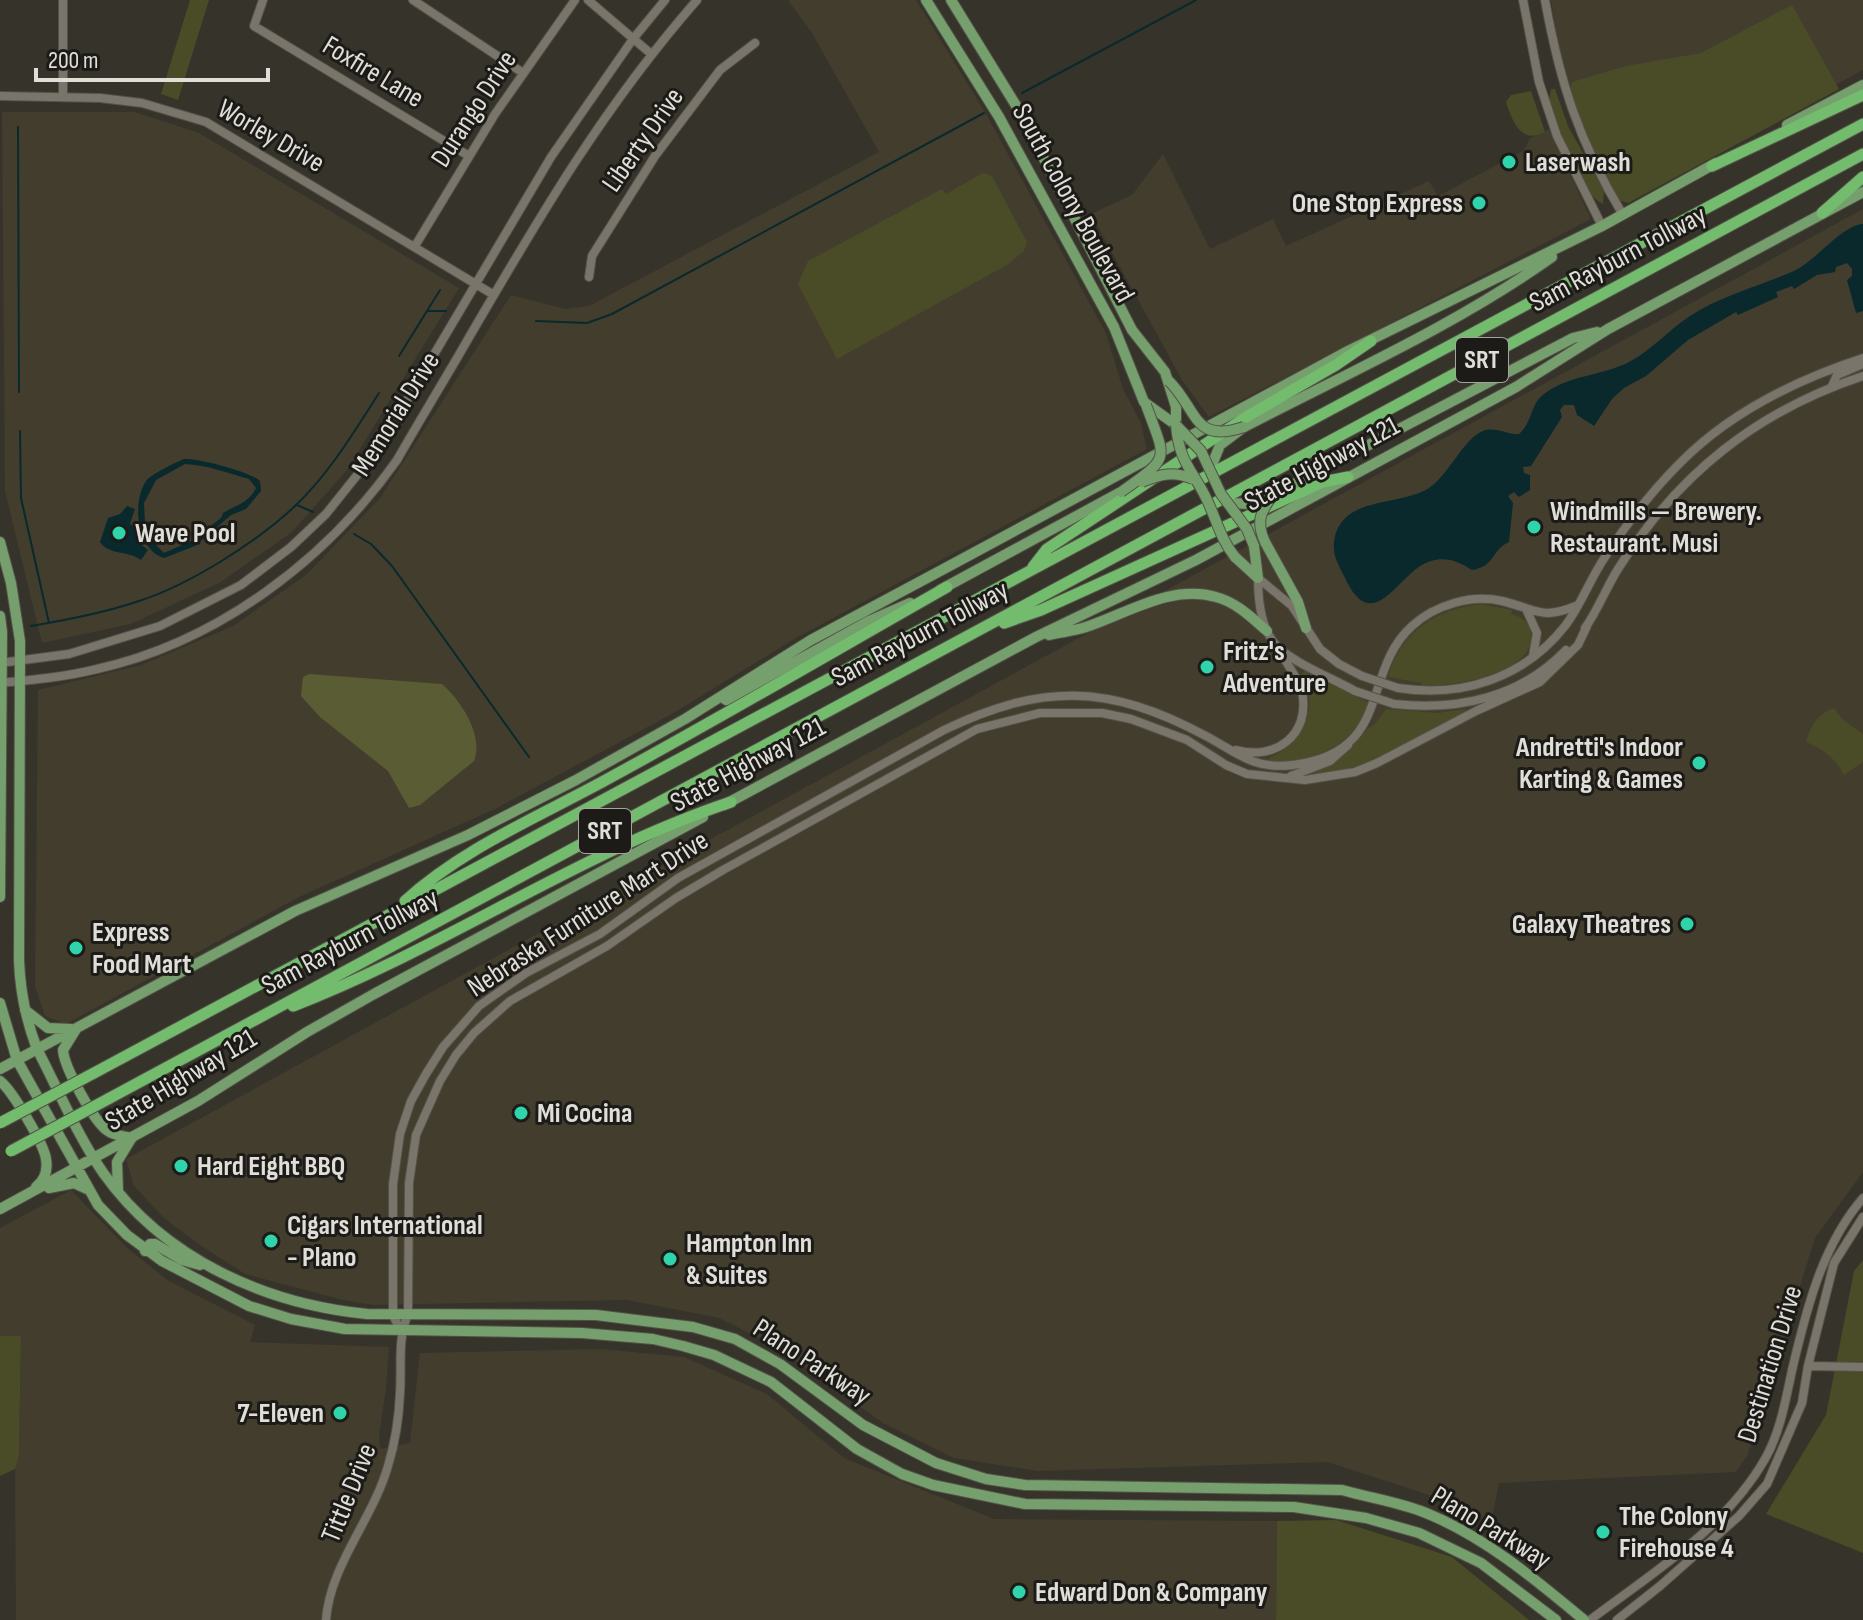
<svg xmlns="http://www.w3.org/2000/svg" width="1863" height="1620" viewBox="0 0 1863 1620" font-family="'Sofia Sans Condensed',sans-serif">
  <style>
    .built { fill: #433d2e }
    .green { fill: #494c27 }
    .forest { fill: #5a5d34 }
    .water { fill: #09292d; fill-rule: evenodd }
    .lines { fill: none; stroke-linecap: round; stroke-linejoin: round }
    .stream { stroke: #09292d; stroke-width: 2 }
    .minor-casing { stroke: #545149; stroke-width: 10 }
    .major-casing { stroke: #545149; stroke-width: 12 }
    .highway-casing { stroke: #545149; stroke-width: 13 }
    .minor { stroke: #79756b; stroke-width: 8 }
    .major { stroke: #75a06d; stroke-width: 10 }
    .highway { stroke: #73bc6e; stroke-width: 11 }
    .minor-bridge-casing { stroke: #545149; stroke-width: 10; stroke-linecap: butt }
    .major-bridge-casing { stroke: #545149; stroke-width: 12; stroke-linecap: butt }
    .highway-bridge-casing { stroke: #545149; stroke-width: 13; stroke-linecap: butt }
    .minor-bridge { stroke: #79756b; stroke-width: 8 }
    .major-bridge { stroke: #75a06d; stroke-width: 10 }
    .highway-bridge { stroke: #73bc6e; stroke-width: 11 }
    .poi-dot { fill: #2fd4aa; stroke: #1c1b17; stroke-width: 3 }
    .labels { text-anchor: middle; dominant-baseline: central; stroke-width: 6; stroke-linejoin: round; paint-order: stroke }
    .shield { fill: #1c1b17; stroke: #a5a49e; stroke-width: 2 }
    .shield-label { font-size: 26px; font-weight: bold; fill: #e0ded8 }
    .street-label { font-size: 28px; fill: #e0ded8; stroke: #1c1b17 }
    .poi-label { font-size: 28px; font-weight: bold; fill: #e0ded8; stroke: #1c1b17; text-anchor: start }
  </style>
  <rect width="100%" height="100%" fill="#36332a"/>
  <path class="built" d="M788 0H916L986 114 1106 333 1123 389 1141 423 1147 449 796 638 670 715 497 808 299 897 66 1024 45 1016 35 986 38 690 141 665 233 626 306 575 380 498 511 295 565 309 589 306 879 152 812 33Z
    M1551 0H1863V70L1624 199 1578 112 1560 55Z
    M2 112H135L199 133 459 288 347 470 292 532 221 582 131 624 42 643 5 491Z
    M1549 129 1591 219 1209 417 1182 380 1091 214 1132 195 1163 154 1210 249 1273 219 1286 246 1429 181 1438 196 1523 151 1530 138Z
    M1863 209V1172L1815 1238 1748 1454 1736 1472 1499 1483 1491 1523 1453 1503 1328 1462 1038 1471 954 1458 883 1423 775 1346 719 1318 627 1300 373 1305 343 1300 245 1274 200 1245 165 1219 134 1186 126 1159Z
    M71 1190 127 1248 169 1281 255 1325 250 1342 389 1347 386 1389 379 1435 380 1449 410 1443 420 1353 602 1349 684 1357 767 1394 844 1458 994 1519 1277 1521 1276 1620H16L15 1469 19 1456 21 1337 0 1336V1228Z"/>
  <path class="green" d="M190 0H209L178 100 161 94Z
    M1792 5 1839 89 1628 203 1621 201C1606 184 1564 103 1572 82L1626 66 1701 53Z
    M1551 89H1555L1568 126 1604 191 1603 204C1579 193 1558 127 1549 101Z
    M1531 91 1545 132C1521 145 1512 121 1506 102L1511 95Z
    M983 173 992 176 1027 242 1024 251 1007 265 837 359 798 284 808 261 942 189 946 194Z
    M1481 604 1512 610 1511 614C1522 617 1530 622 1531 634 1535 676 1450 686 1422 686L1421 683 1388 677C1401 631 1436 609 1481 604Z
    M1306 670 1369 703C1353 748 1313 761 1269 763V758C1302 744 1321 708 1301 674Z
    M1834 708 1843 720 1863 734V762L1844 775C1835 758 1823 749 1806 742 1810 727 1818 713 1834 708Z
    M1386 709 1438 713 1465 709 1467 714C1417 740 1370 769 1314 775V772L1352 747 1367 729 1375 724Z
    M1863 1260V1553L1766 1514 1826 1415 1854 1271Z
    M0 1336H21L19 1456 15 1469 0 1476Z
    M1336 1520 1452 1557 1529 1620H1276L1277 1521Z"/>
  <path class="forest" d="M309 674 442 684C461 701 484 735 474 761L420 805 409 808 388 771 320 717 301 696 303 677Z"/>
  <path class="water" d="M1863 224V311L1856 313 1847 280 1852 276V269L1847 263 1836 267 1835 272 1817 275 1794 289 1792 286 1776 292 1778 297 1738 315 1736 312 1688 340 1646 376 1624 388 1612 399 1594 426 1577 415 1574 405H1564L1560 410 1562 417 1531 466 1523 467 1524 473 1530 475V490L1519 497 1514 492 1508 496 1513 503 1509 542C1490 551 1496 566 1472 570 1460 562 1446 556 1431 561 1400 569 1375 637 1347 582 1341 569 1332 557 1334 542 1340 495 1399 507 1429 488 1449 475 1463 439 1483 431 1495 426 1508 435 1519 434 1533 422 1530 404 1544 394 1568 375 1602 376 1629 362 1654 349 1673 325 1698 311 1728 294 1762 285 1794 271 1817 260 1842 225 1863 224Z
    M184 459C198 458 251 472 260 481L261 491 246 509 231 515 195 546 164 558C136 549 132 502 146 481 150 475 176 462 184 459ZM185 464C207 465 228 473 249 479L256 488C249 503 236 505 223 513L221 518 191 541 164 553 152 541 145 524 144 503 156 480Z
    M127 506 135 509 130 524 137 529 138 542 148 550 141 560C128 550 110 556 100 542L108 518 120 514Z"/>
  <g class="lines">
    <path class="stream" d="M1022 93 1196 0
      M18 127 19 392
      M428 311H446
      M536 321 587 323 612 314 984 113
      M399 356 440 290
      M20 431 21 498 49 623
      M297 505 313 512
      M354 534 371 544 392 566 529 757
      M31 626C67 620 104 613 139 601 189 585 257 542 295 506 329 474 354 432 379 393"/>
    <defs>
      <path id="minor" d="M63 0V97
        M263 0 254 26 469 156
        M413 0 523 73
        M588 0 650 53
        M1523 0 1539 82 1557 136 1602 226
        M1545 0C1560 83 1579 142 1623 215
        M0 96 100 98 142 103 206 122 494 295
        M415 246 495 114 575 0
        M589 277 592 256 655 156 720 70 755 43
        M1832 386 1837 375 1863 364
        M1258 578C1258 600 1261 632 1279 648 1296 664 1334 679 1355 691
        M1258 578 1292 606 1320 649 1339 664 1362 676
        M1527 611 1537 633 1533 656
        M1585 628C1598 610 1606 588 1618 569 1678 474 1757 411 1863 376
        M0 663 69 654 160 626 241 585 291 547 326 514 378 449 551 157 633 39 665 0
        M0 683C32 680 65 677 97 669 218 642 326 560 397 460 421 418 447 376 471 334 541 214 605 105 697 0
        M1398 688C1462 698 1524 678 1565 626 1581 605 1590 579 1605 557 1627 523 1651 492 1680 463 1730 412 1796 380 1863 358
        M1394 704C1457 711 1520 698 1566 650
        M1236 750C1275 761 1311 735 1302 692 1298 676 1285 663 1278 648
        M1291 776 1330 761 1348 745
        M401 1332 393 1315V1184L400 1134 411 1101 426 1074 443 1047 479 1006 526 973 600 934 678 878 944 730C1042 683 1108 684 1204 735 1237 752 1252 770 1293 765 1394 752 1360 673 1412 626 1435 605 1471 594 1502 601 1536 609 1541 621 1578 605
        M1808 1366 1863 1367
        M326 1620C330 1565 373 1519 388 1466 395 1443 399 1418 400 1393 402 1366 397 1340 408 1314L409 1183 416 1135 440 1081 456 1055 474 1033 510 1001 607 946 676 898 723 870 977 729 1040 713H1102L1131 719 1187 740 1226 765 1247 774 1305 780 1355 772 1377 763 1476 711 1540 682 1578 645 1587 626
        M1590 1620C1652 1573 1725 1529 1765 1459 1781 1431 1786 1397 1793 1366 1807 1307 1823 1244 1863 1198
        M1617 1620 1660 1586 1739 1516 1767 1484 1802 1403 1808 1366 1834 1263 1863 1217"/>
      <path id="major" d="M926 0 999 117 1114 327 1144 402 1176 425
        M951 0 1020 112 1132 330 1165 372 1176 407V425
        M1787 125 1863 85
        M1210 470 1220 445 1244 427C1348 373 1456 325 1552 257
        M1228 503 1250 504 1273 495 1573 338 1597 332
        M0 542 11 583 20 641 19 960C20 991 26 1020 37 1049 58 1089 78 1137 104 1174 165 1259 265 1304 367 1314L596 1315 693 1327 735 1339 780 1364 863 1425 936 1463 986 1479 1025 1485 1342 1490C1370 1498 1399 1502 1426 1513 1485 1537 1536 1580 1584 1620
        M1265 542 1298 602 1306 628
        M1254 546 1258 578
        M1235 557 1258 578
        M940 590 1121 492
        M0 616 2 632 0 897
        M1049 635C1061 632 1074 631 1086 627 1128 613 1171 584 1216 597 1236 602 1252 618 1267 631
        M726 700 869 621 910 603
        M724 805 1036 637 1196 560 1516 387 1608 329 1863 192
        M0 1003 17 1060 98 1205 127 1235 162 1261 249 1306 291 1319 345 1329 582 1333 653 1339 683 1346 714 1355 771 1382 857 1449 902 1474 933 1485 1025 1504 1294 1507 1366 1518 1419 1533 1481 1563 1556 1620
        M25 1010 48 1028 71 1029
        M76 1029 63 1050C64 1067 94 1122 108 1131 115 1136 124 1136 132 1138
        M0 1069 295 911 468 835 576 780 685 719 811 640 953 564 1348 351 1602 226 1716 163
        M0 1081C12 1090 44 1144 46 1159 48 1171 45 1180 36 1187
        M49 1188 74 1183 87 1189
        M118 1191 117 1162 131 1139
        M0 1209 198 1101 307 1032 374 994 703 817
        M145 1251 150 1244H155L182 1260 200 1265"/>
      <path id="highway" d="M1712 166 1863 95
        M1822 213 1863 177
        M1033 567 1047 549 1246 417 1336 365 1371 341
        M1004 623 1041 610 1323 482 1348 477
        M405 901C464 847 543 815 613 776 725 715 836 650 947 587
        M293 1006C444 948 578 853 731 802
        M94 1073 1863 124
        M108 1099 1863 154"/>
    </defs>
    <use href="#minor" class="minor-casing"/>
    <use href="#major" class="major-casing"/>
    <use href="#highway" class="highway-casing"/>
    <use href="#minor" class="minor"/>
    <use href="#major" class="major"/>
    <use href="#highway" class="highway"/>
    <defs>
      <path id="minor-bridge" d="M1362 676 1398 688
        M1355 691 1394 704"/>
      <path id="major-bridge" d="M1169 381C1198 410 1193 444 1244 427
        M1176 425C1179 463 1193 470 1207 500 1217 521 1221 540 1235 557
        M1176 425 1201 451 1221 494 1247 529 1254 546
        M1142 482C1161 474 1173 471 1193 479
        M1121 492C1171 456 1167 462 1146 405
        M1265 542C1256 522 1260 512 1273 495"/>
      <path id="highway-bridge" d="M0 1123 94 1073
        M11 1151 108 1099"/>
    </defs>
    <use href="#minor-bridge" class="minor-bridge-casing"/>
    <use href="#major-bridge" class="major-bridge-casing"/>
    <use href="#highway-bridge" class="highway-bridge-casing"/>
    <use href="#minor-bridge" class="minor-bridge"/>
    <use href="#major-bridge" class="major-bridge"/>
    <use href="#highway-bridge" class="highway-bridge"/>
  </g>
  <g class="poi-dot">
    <circle cx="1509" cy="162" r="8"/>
    <circle cx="1479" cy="203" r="8"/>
    <circle cx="1534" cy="527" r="8"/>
    <circle cx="119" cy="533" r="8"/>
    <circle cx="1207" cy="667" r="8"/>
    <circle cx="1699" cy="763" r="8"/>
    <circle cx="1687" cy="924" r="8"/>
    <circle cx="76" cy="948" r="8"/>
    <circle cx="521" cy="1113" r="8"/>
    <circle cx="181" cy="1166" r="8"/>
    <circle cx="271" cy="1241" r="8"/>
    <circle cx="670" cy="1259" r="8"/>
    <circle cx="340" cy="1413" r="8"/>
    <circle cx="1603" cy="1532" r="8"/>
    <circle cx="1019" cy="1592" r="8"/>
  </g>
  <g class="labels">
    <g class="shield">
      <rect x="1456" y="338" width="52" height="44" rx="6"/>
      <rect x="579" y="809" width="52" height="44" rx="6"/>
    </g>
    <g class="shield-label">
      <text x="1482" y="360">SRT</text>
      <text x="605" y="831">SRT</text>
    </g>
    <g class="street-label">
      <text transform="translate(373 72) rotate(31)">Foxfire Lane</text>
      <text transform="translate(474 109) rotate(-57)">Durango Drive</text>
      <text transform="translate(271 136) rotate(30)">Worley Drive</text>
      <text transform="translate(643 140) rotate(-55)">Liberty Drive</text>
      <text transform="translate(1073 203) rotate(61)">South Colony Boulevard</text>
      <text transform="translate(1618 259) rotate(-28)">Sam Rayburn Tollway</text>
      <text transform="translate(396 414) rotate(-58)">Memorial Drive</text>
      <text transform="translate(1322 464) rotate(-28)">State Highway 121</text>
      <text transform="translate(920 634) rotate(-28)">Sam Rayburn Tollway</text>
      <text transform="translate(748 765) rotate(-28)">State Highway 121</text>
      <text transform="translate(588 914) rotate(-33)">Nebraska Furniture Mart Drive</text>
      <text transform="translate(350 942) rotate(-28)">Sam Rayburn Tollway</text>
      <text transform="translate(181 1080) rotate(-31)">State Highway 121</text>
      <text transform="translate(812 1362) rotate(33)">Plano Parkway</text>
      <text transform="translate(1770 1364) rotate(-73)">Destination Drive</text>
      <text transform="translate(349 1493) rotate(-68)">Tittle Drive</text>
      <text transform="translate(1491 1528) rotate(31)">Plano Parkway</text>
    </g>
    <g class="poi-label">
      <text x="1525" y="162">Laserwash</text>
      <text x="1463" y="203" text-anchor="end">One Stop Express</text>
      <text x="1550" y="511">Windmills — Brewery.<tspan x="1550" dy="32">Restaurant. Musi</tspan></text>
      <text x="135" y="533">Wave Pool</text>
      <text x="1223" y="651">Fritz's<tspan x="1223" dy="32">Adventure</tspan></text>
      <text x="1683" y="747" text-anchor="end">Andretti's Indoor<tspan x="1683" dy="32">Karting &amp; Games</tspan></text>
      <text x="1671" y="924" text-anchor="end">Galaxy Theatres</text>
      <text x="92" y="932">Express<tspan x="92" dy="32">Food Mart</tspan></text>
      <text x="537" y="1113">Mi Cocina</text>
      <text x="197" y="1166">Hard Eight BBQ</text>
      <text x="287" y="1225">Cigars International<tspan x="287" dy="32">- Plano</tspan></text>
      <text x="686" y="1243">Hampton Inn<tspan x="686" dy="32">&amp; Suites</tspan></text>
      <text x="324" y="1413" text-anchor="end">7-Eleven</text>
      <text x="1619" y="1516">The Colony<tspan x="1619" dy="32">Firehouse 4</tspan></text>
      <text x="1035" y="1592">Edward Don &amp; Company</text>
    </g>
  </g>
  <path d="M36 68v12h232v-12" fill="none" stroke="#e0ded8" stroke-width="4"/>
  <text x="48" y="68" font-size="24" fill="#e0ded8" stroke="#1c1b17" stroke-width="6" paint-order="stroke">200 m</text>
</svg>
